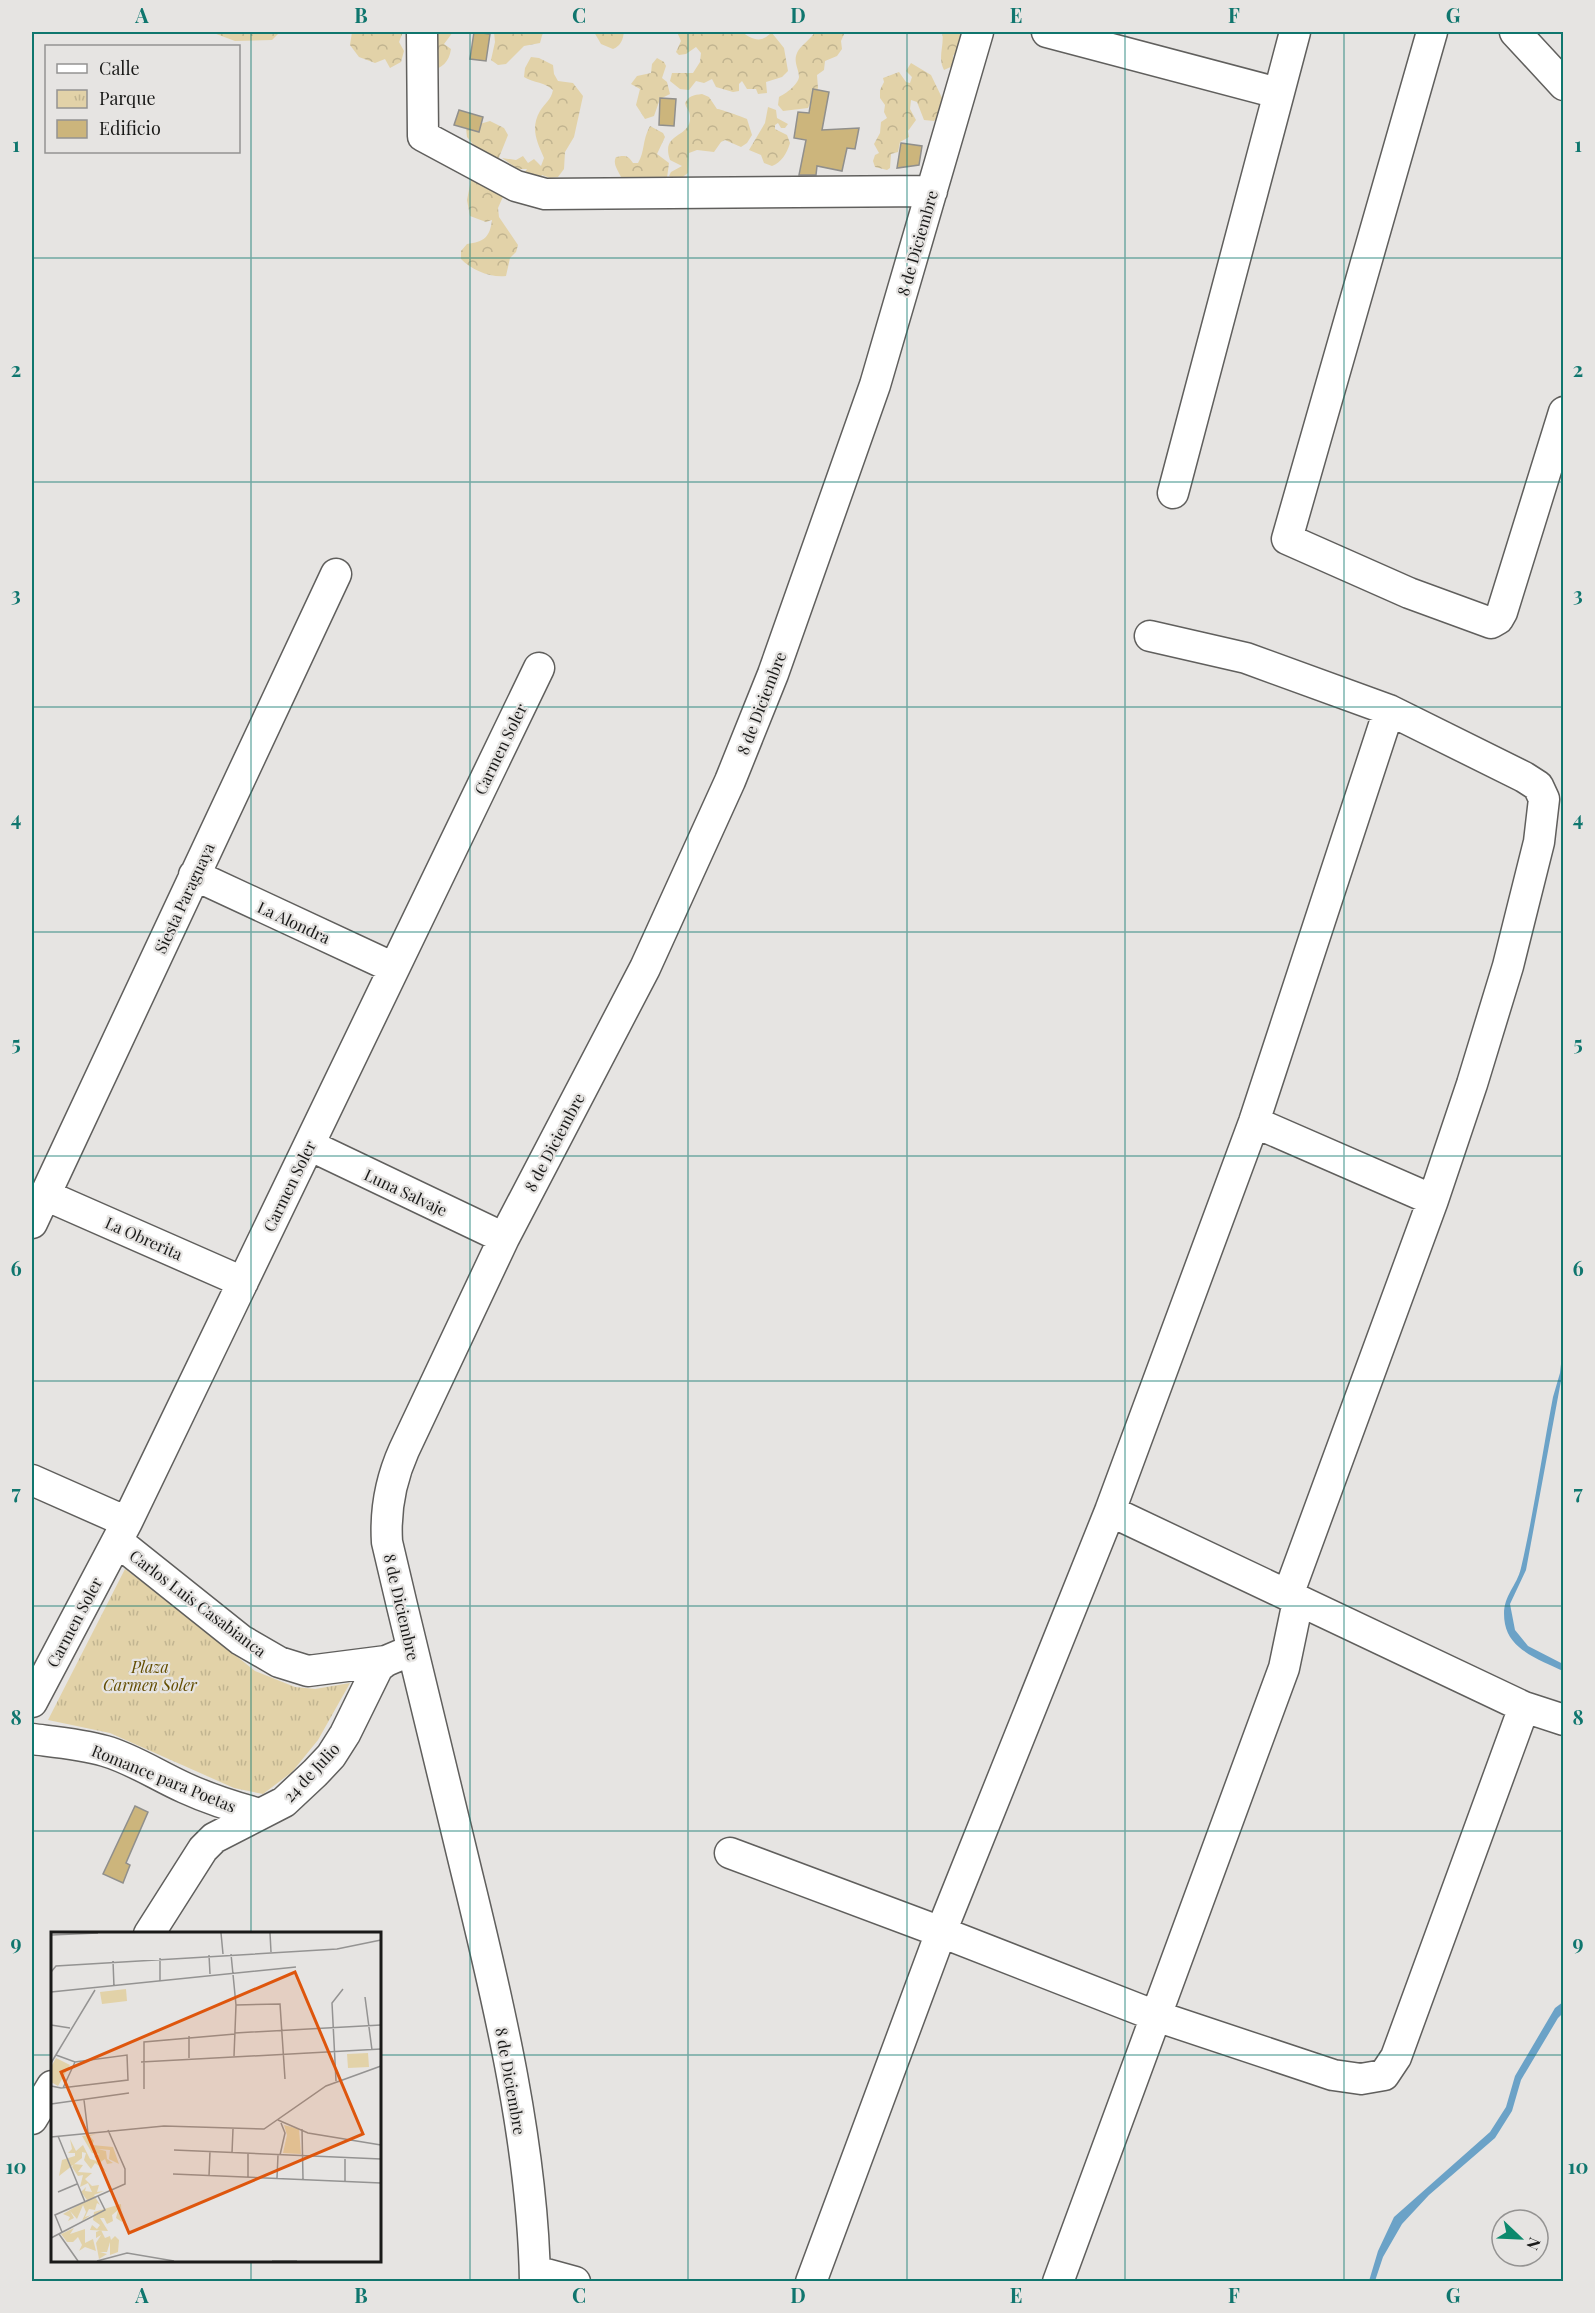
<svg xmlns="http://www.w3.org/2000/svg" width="1595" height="2313" viewBox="0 0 1595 2313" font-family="'Playfair Display',serif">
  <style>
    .forest { fill: url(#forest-crowns) }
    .park { fill: url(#park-tufts) }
    .water { fill: #6ba2c7 }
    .building { fill: #ccb57c; stroke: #908f8c; stroke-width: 1.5 }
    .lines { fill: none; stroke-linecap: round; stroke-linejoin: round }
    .minor-casing { stroke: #605f5d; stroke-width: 33 }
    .minor { stroke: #fff; stroke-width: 30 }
    .grid { fill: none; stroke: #0f766e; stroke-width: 1.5; stroke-opacity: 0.55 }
    .labels { text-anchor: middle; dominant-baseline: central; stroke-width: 4.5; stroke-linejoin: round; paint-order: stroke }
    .street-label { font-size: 16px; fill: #1a1a19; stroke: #e6e4e2 }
    .park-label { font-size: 16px; font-style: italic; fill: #634d01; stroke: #e6e4e2 }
    .inset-road { fill: none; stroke: #949392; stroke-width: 1.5 }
    .view { fill: #de560d; fill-opacity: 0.15; stroke: #de560d; stroke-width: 3 }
    .inset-edge { fill: none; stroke: #1a1a19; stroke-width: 3 }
    .neatline { fill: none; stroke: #0f766e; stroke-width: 2 }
    .grid-label { font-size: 20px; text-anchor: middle; font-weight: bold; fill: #0f766e }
  </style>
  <defs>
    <pattern id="forest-crowns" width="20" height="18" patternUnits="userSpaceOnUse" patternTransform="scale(1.5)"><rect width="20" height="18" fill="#e2d2a8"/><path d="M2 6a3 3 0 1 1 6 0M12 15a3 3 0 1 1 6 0" fill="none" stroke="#c1b490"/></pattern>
    <pattern id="park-tufts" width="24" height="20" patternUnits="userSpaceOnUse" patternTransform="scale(1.5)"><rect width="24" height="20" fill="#e2d2a8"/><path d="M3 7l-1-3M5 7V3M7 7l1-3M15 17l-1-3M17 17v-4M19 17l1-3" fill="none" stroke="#c1b490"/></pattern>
  </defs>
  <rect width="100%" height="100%" fill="#e6e4e2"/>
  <path class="forest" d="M211 32H280L272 40 235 41Z
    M352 32H403L399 42 404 51 401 62 390 68 385 59 375 63 359 57 350 45Z
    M429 32H453L444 44 451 49C449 63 442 67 430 72Z
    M494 32H543L540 43 524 46 506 64 498 65 491 60 495 42Z
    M594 32H624C623 39 621 46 613 49L601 44Z
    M677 32H743C747 37 758 42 764 38 767 37 769 34 772 33L784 48 788 71 782 77 766 82 767 93 758 94 756 89H747L742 81 739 84V91L733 92 716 87 712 79 704 83 696 81 689 90 680 89 670 81 672 73H693L700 62 701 53 696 47 686 54 679 55 676 52 681 41Z
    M815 32H845L841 41 842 49 837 56 825 61 824 70 817 75 818 88 808 108 783 111 778 105 779 97C785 94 798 85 799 77 799 69 793 62 797 53 799 47 810 40 815 32Z
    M942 32H960L961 46 953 56 955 65 944 70C937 57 945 45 942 32Z
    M531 57 539 58 553 65 554 74 558 81 573 83 583 96 574 137 565 152 564 169 558 177 550 178 542 175 537 182 523 175 527 169H518L502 158 516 160 523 156 528 163 534 159 541 166 544 158C537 142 530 128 540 111 545 103 551 100 553 90 545 82 534 83 524 77L525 68Z
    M657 58 664 62 666 66 662 78 667 82 670 94 660 99 654 116 645 119 636 105 640 89 631 84 637 76 651 73 652 64Z
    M911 63 931 75 944 102 940 115 934 121 924 120 917 102 911 100 910 109 916 120 908 131 909 137 900 142 898 152 891 154 890 168 887 170 875 167 873 161 875 155 879 153 874 144 880 133 881 122 887 118 884 112 885 105 880 98V90L884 82 883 78 899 72 906 82 910 83 912 77 906 71Z
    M702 94 709 97 717 109C721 109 742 117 747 119L752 135 747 143 741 147 725 140 721 142 714 152 697 150 689 153 688 173 677 181 669 176 671 172 682 166 670 160C660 131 692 139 690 116 690 111 686 108 685 103 689 96 693 95 702 94Z
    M768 107 776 110 777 118 788 124 785 128H781L778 123 775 125V129L787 135 790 143C787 153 781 163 772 166L764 163 761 155 749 150 765 123Z
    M490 121 504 128 508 135 498 160 505 192 498 208 499 217 518 245 516 252 510 258 506 276C491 278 471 270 461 259V251L467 244C484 242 490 237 492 220L486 222 470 216 467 200 477 149 467 137 466 128Z
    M650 126 663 133 665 137 657 154 669 163 667 178 622 179C619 172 612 164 616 157 625 155 628 155 633 163H638C645 152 642 140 650 126Z"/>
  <path class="park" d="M125 1569 164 1598 255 1671 295 1687 315 1689 350 1683 318 1740 292 1772 263 1794 234 1788 110 1733 48 1720Z"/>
  <path class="water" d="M1563 1346V1370L1526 1570 1510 1604 1515 1630 1528 1646 1563 1664V1671C1543 1661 1510 1651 1505 1624 1500 1597 1516 1589 1521 1568 1534 1512 1542 1454 1553 1397L1560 1373Z
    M1563 2002V2013L1558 2018 1521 2080 1512 2111 1495 2138 1429 2195 1402 2224 1383 2257 1375 2281H1369L1378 2251 1394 2217 1490 2132 1506 2107 1515 2076 1555 2008Z"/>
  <path class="building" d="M474 32 490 34 486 61 470 59Z
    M813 89 829 92 822 130 859 128 855 149 847 148 842 171 817 166 816 175H799L806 140 794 138 798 112 809 113Z
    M660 98 676 99 674 126 659 125Z
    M459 110 483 117 479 132 454 125Z
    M901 143 922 146 919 165 897 168Z
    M135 1806 148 1812 126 1863 130 1865 123 1883 103 1874Z"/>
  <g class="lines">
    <defs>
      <path id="minor" d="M422 32 423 136 516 186 545 194 932 191
        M1047 32 1278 93
        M1432 32 1287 539 1409 593 1491 623 1498 619 1502 612 1564 412
        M1515 32 1564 85
        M1173 493 1295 32
        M1150 636 1246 658 1389 710 1524 777 1538 786 1544 799 1539 842 1508 966 1472 1084 1433 1200 1288 1595
        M194 875 394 968
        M1254 1122 1433 1200
        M309 1145 504 1238
        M45 1195 243 1282
        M32 1223 336 574
        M32 1480 127 1522
        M1110 1511 1524 1707 1564 1720
        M117 1541 241 1640 279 1662 308 1671 386 1661
        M32 1702 127 1522 539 668
        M32 1739C56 1742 81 1744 105 1751 133 1759 158 1776 185 1788 209 1799 234 1807 260 1814
        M730 1853 941 1932 1156 2016 1333 2075 1361 2079 1384 2075 1396 2057 1524 1707
        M149 1934 203 1849 214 1838 284 1802 315 1773 331 1756 345 1734 378 1667 386 1661 412 1650
        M32 2119 52 2086
        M535 2271 575 2282
        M535 2282C533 2148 499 2004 467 1874 440 1764 413 1653 387 1542 385 1510 391 1479 404 1450L504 1238 645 968 730 781 773 674 875 385 978 32
        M811 2282 941 1932 1110 1511 1254 1122 1389 710
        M1058 2282 1284 1668 1298 1601"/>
    </defs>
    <use href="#minor" class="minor-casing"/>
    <use href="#minor" class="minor"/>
  </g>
  <path class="grid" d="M251 32V1934M470 32V2282M688 32V2282M907 32V2282M1125 32V2282M1344 32V2282M32 258H1564M32 482H1564M32 707H1564M32 932H1564M32 1156H1564M32 1381H1564M32 1606H1564M32 1831H1564M32 2055H52M380 2055H1564M251 2260V2282"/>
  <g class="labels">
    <g class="street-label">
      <text transform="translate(917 243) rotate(-74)">8 de Diciembre</text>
      <text transform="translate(761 703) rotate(-69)">8 de Diciembre</text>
      <text transform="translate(500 749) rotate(-64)">Carmen Soler</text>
      <text transform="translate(184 898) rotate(-65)">Siesta Paraguaya</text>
      <text transform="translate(294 922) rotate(25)">La Alondra</text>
      <text transform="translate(554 1142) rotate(-62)">8 de Diciembre</text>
      <text transform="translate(289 1186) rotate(-64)">Carmen Soler</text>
      <text transform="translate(406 1192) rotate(25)">Luna Salvaje</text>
      <text transform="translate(144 1238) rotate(24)">La Obrerita</text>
      <text transform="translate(198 1603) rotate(37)">Carlos Luis Casabianca</text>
      <text transform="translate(402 1607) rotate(77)">8 de Diciembre</text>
      <text transform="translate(74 1622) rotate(-62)">Carmen Soler</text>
      <text transform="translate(311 1772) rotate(-47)">24 de Julio</text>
      <text transform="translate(164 1778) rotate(22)">Romance para Poetas</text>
      <text transform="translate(511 2081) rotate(80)">8 de Diciembre</text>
    </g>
    <g class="park-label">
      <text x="150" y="1666">Plaza<tspan x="150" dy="18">Carmen Soler</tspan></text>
    </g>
  </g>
  <g transform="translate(51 1932)">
    <rect width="330" height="330" fill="#e6e4e2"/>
    <path d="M75 57 76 69 51 72 49 60ZM317 121 318 135 297 136 296 122ZM5 126 19 133 7 154 0 150V135Z" fill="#e2d2a8"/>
    <path d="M45 202 39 204 43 209 41 213 62 215 68 232 58 227 59 218 47 217 55 219 56 227 62 231 56 232 54 227 48 231 56 240 44 231 40 237 33 228 35 221 31 220V226L8 244 11 228 24 224V221H17L21 217 19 207 25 219 32 213 39 227 46 229 43 224 49 222 41 221 31 204ZM23 232 32 233 27 240 41 241 34 247 41 254 48 253 46 260 53 259 43 263 49 273 46 271 44 278 38 277 34 285 40 283 31 289 35 280 32 273 26 287 19 279 23 286 17 289 19 285 12 282 36 268 30 260 35 255 34 259 41 260 37 251 29 255 32 243 27 244 21 235ZM70 272 71 290 65 286 67 278 61 283 62 289 56 292 53 286H49L57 299 39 298 41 293 46 297 49 293 42 288 43 280ZM23 296 19 302 34 297V311L42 307 45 319 34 315 28 319 31 313 27 305 22 310H16L10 302ZM50 298 54 306 59 304 60 308 64 304 68 308 67 320 59 323V310L56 320H49L56 322 48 327 45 311 50 303 45 306V300Z" fill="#e2d2a8"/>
    <path d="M233 193 248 197 250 222 232 221 236 203Z" fill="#e2d2a8"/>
    <path class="inset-road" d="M170 1 172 22M219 1 220 20M0 3 47 1M180 22 185 73 183 124M158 23 159 42M109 26V49M62 29 63 55M0 40 5 34 286 17 330 8M0 60 245 35M314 65 321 118M185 73 229 72 234 147M0 93 19 96M184 101 330 93M138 126V104M90 130 330 117M0 131 44 58M285 149 281 71 292 57M0 154 10 156 77 148 76 123 24 130 5 123M12 156 24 130M93 157V110L184 102M33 168 37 201M0 172 78 161M227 188 257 201 330 213M251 197 252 247M7 204 34 270M0 205 113 194 213 197 275 154 330 134M123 218 330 227M181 221 182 197M229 223 234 201 230 191M294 227V249M122 242 330 251M158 244 159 219M197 245V221M226 246 227 223M7 260 26 252M11 300 4 283 74 252V237L57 198M8 302 27 329M0 306 54 278 47 264M46 329 76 321 123 329M221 329H246"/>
    <path class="view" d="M244 40 312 202 78 301 10 140Z"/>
    <rect width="330" height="330" class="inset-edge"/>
  </g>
  <rect width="1595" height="2313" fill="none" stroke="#e6e4e2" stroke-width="66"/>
  <rect x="45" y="45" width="195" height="108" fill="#e6e4e2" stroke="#949392" stroke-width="1.5"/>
  <rect x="57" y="64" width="30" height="9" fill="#ffffff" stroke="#949392" stroke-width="1.5"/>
  <text x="99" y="75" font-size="18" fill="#1a1a19">Calle</text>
  <rect x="57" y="90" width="30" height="18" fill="url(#park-tufts)" stroke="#949392" stroke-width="1.5"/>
  <text x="99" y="105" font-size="18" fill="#1a1a19">Parque</text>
  <rect x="57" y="120" width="30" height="18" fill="#ccb57c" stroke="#949392" stroke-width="1.5"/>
  <text x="99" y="135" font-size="18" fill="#1a1a19">Edificio</text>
  <g transform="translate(1520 2238) rotate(113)"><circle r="28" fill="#e6e4e2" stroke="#949392" stroke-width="1.5"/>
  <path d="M0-4.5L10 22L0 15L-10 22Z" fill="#0c896d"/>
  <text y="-9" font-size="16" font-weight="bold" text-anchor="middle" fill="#1a1a19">N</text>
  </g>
  <rect x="33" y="33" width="1529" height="2247" class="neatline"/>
  <g class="grid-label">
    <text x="142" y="23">A</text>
    <text x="361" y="23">B</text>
    <text x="579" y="23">C</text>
    <text x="798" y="23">D</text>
    <text x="1016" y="23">E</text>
    <text x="1234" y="23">F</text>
    <text x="1453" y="23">G</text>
    <text x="16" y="152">1</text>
    <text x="1578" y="152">1</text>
    <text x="16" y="377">2</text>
    <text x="1578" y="377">2</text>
    <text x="16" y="602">3</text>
    <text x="1578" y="602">3</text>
    <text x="16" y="826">4</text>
    <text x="1578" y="826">4</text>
    <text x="16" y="1051">5</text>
    <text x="1578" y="1051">5</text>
    <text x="16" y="1276">6</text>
    <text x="1578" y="1276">6</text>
    <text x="16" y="1500">7</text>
    <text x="1578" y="1500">7</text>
    <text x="16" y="1725">8</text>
    <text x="1578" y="1725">8</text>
    <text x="16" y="1950">9</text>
    <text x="1578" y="1950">9</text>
    <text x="16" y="2174">10</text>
    <text x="1578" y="2174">10</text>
    <text x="142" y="2303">A</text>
    <text x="361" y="2303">B</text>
    <text x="579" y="2303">C</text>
    <text x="798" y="2303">D</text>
    <text x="1016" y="2303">E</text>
    <text x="1234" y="2303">F</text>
    <text x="1453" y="2303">G</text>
  </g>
</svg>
